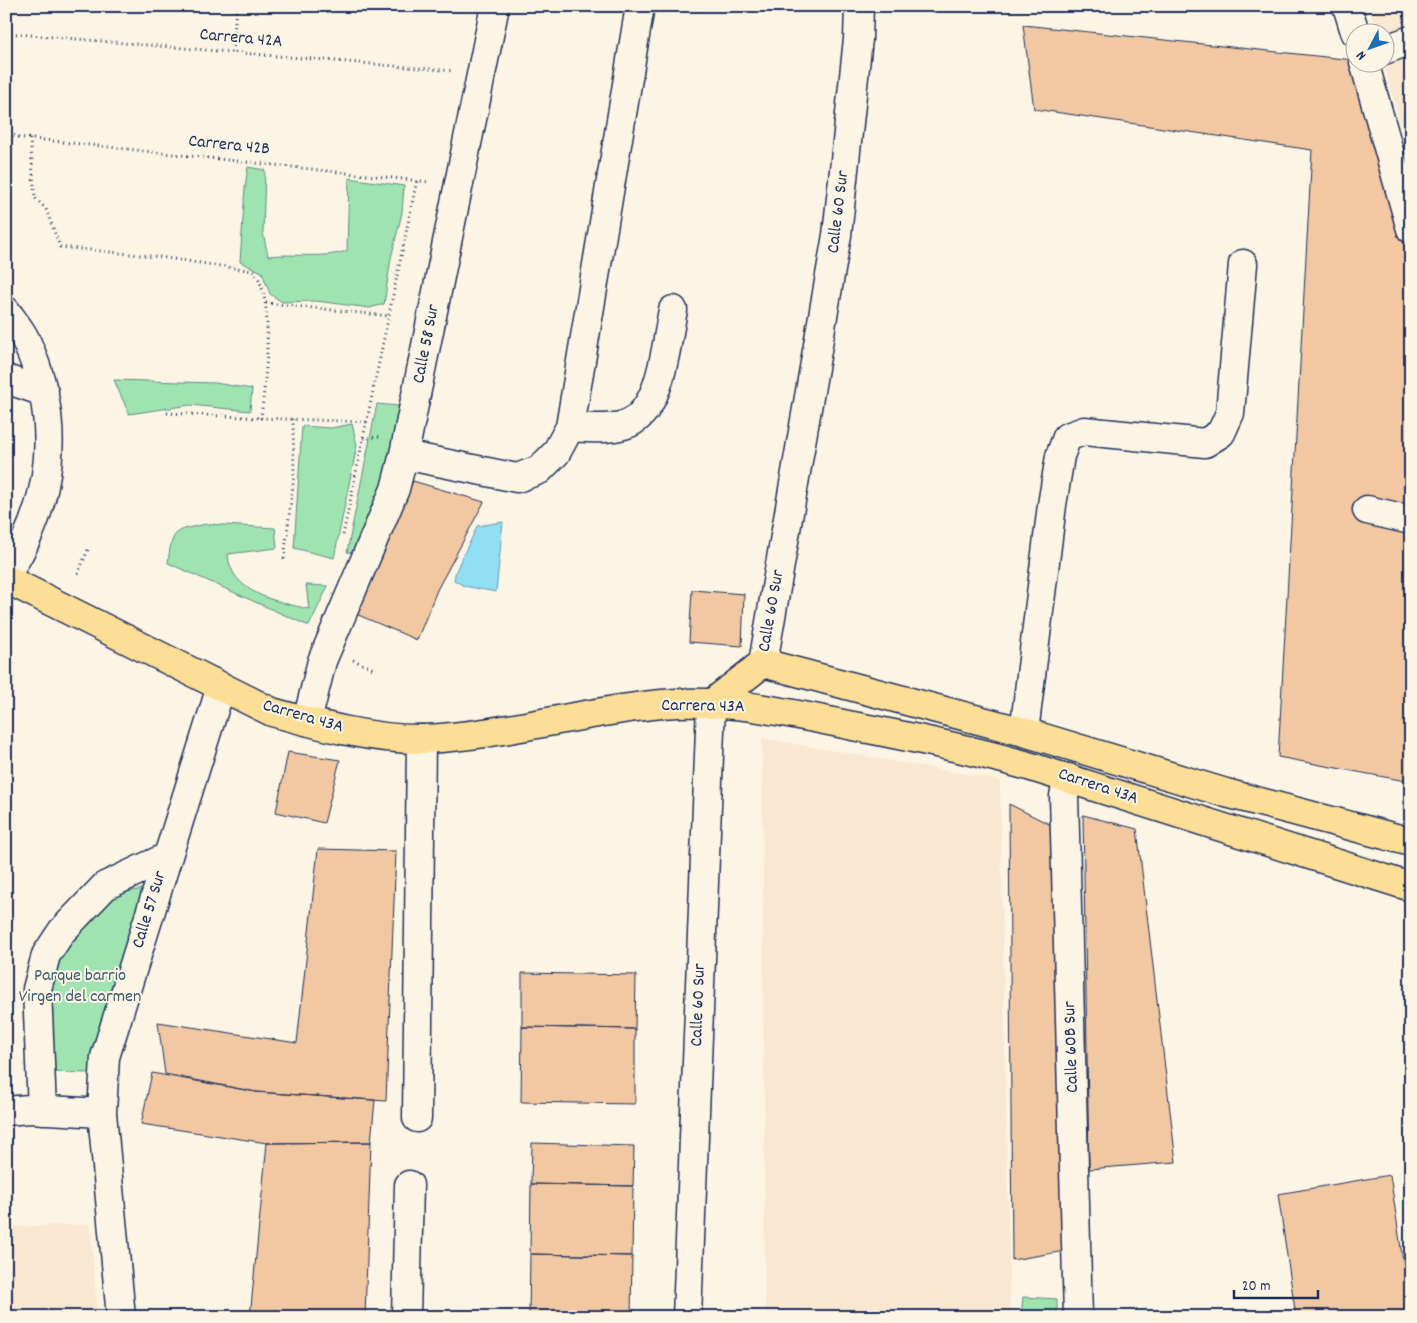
<svg xmlns="http://www.w3.org/2000/svg" width="1417" height="1323" viewBox="0 0 1417 1323" font-family="Dekko,sans-serif">
  <style>
    .built { fill: #f9e8d1 }
    .green { fill: #9fe4b0; stroke: #5d8a87 }
    .water { fill: #92def2; stroke: #6298b7 }
    .building { fill: #f1c8a1; stroke: #1b2f5e }
    .lines { fill: none; stroke-linecap: round; stroke-linejoin: round }
    .minor-casing { stroke: #1b2f5e; stroke-width: 31 }
    .major-casing { stroke: #1b2f5e; stroke-width: 31 }
    .path { stroke: #1b2f5e; stroke-width: 3; stroke-dasharray: 1 4; stroke-linecap: butt }
    .minor { stroke: #fcf5e5; stroke-width: 28 }
    .major { stroke: #fcde96; stroke-width: 28 }
    .labels { text-anchor: middle; dominant-baseline: central; stroke-width: 4; stroke-linejoin: round; paint-order: stroke }
    .street-label { font-size: 18px; fill: #1b2f5e; stroke: #fcf5e5 }
    .park-label { font-size: 18px; fill: #3c5c72; stroke: #fcf5e5 }
  </style>
  <rect width="100%" height="100%" fill="#fcf5e5"/>
  <filter id="ink" filterUnits="userSpaceOnUse"><feTurbulence type="fractalNoise" baseFrequency=".02" numOctaves="2"/><feDisplacementMap in="SourceGraphic" scale="10" xChannelSelector="R" yChannelSelector="G"/><feConvolveMatrix kernelMatrix="1 2 1 2 8 2 1 2 1" color-interpolation-filters="sRGB"/></filter>
  <g filter="url(#ink)">
    <path class="built" d="M1369 6H1411V161L1383 63 1384 32H1375Z
      M762 738 1000 780 1010 1317H765Z
      M90 1224 98 1317H6V1227Z"/>
    <path class="green" d="M248 167 265 170 263 233 268 256C294 253 322 259 347 251L349 178 404 186 402 213 391 258 384 304 370 308 316 301 282 302 270 294 262 272 240 262 245 188Z
      M114 380 215 383 252 389 250 411 190 405 129 414Z
      M377 404 399 406C393 456 383 509 359 554L347 552Z
      M352 424 357 445 334 558 294 548 302 426 331 428Z
      M206 524 275 528 277 548 228 554C230 593 277 602 309 609L306 585 328 586 309 626 168 563C172 529 174 531 206 524Z
      M144 889 91 1073 43 1072 46 1002 54 960 108 895Z
      M1023 1297 1057 1299V1317H1021Z"/>
    <path class="water" d="M503 522 496 592 464 586 454 580C455 566 472 541 477 526Z"/>
    <path class="building" d="M1023 25 1354 60 1400 212 1411 260V782L1278 757 1312 150 1034 109Z
      M413 481 484 502 437 590 417 640 356 614Z
      M692 590 744 594 742 646 689 642Z
      M288 752 340 760 324 823 276 812Z
      M1009 804 1061 830 1065 1251 1012 1260Z
      M1083 815 1137 829 1176 1162 1089 1169Z
      M318 849 396 851 386 1101 256 1092 165 1074 158 1022 297 1043Z
      M522 973 636 975 635 1029 522 1027Z
      M522 1027 635 1029V1104L521 1102Z
      M152 1073 256 1092 375 1100 371 1142 267 1143 141 1124Z
      M371 1142 365 1317H250L267 1143Z
      M532 1143 634 1146 633 1186 531 1184Z
      M1390 1175 1411 1315 1296 1317 1278 1194Z
      M531 1184 633 1186 632 1256 530 1254Z
      M530 1254 632 1256 631 1317H529Z
      M243 1311V1317H213Z"/>
    <g class="lines">
      <defs>
        <path id="minor" d="M1347 6 1355 32
          M1384 50 1411 40
          M1364 62 1411 229
          M6 311C13 321 22 331 27 343 62 422 54 503 6 575
          M6 379 44 392
          M570 427C587 428 608 430 624 425 662 414 666 343 673 310
          M404 455 517 478 539 470 556 453 570 427 640 6
          M1367 510 1411 520
          M763 663 837 235 858 39 859 6
          M307 721 322 661 395 489 404 454 495 6
          M1024 732 1052 505 1060 456 1067 437 1084 431 1205 443 1221 433 1230 413 1243 264
          M1068 778 1064 796 1078 1317
          M42 1110 37 989 46 955 62 931 105 886 167 857
          M6 1111 29 1109 102 1113
          M417 1118 421 739
          M121 1317 102 1113 105 1057 221 687
          M406 1317 409 1185
          M687 1317 711 704"/>
        <path id="major" d="M6 579 272 712C319 725 373 740 423 739 503 736 582 711 662 704 727 698 790 713 853 726 911 737 968 749 1025 765L1411 887
          M711 704 763 663 1024 732 1226 793 1411 842"/>
      </defs>
      <use href="#minor" class="minor-casing"/>
      <use href="#major" class="major-casing"/>
      <path class="path" d="M6 33 454 71
        M233 52 236 6
        M6 129 16 137 430 182
        M30 139 35 198 46 209 60 247 160 257 254 271C276 301 265 381 261 418L367 422
        M266 303 389 316
        M167 413 261 418
        M363 438 380 437
        M343 535 417 180
        M284 559 294 475 293 419
        M78 574 89 547
        M353 660 376 670"/>
      <use href="#minor" class="minor"/>
      <use href="#major" class="major"/>
    </g>
  </g>
  <g class="labels">
    <g class="street-label">
      <text transform="translate(241 39) rotate(5)">Carrera 42A</text>
      <text transform="translate(229 146) rotate(6)">Carrera 42B</text>
      <text transform="translate(839 212) rotate(-83)">Calle 60 Sur</text>
      <text transform="translate(427 344) rotate(-79)">Calle 58 Sur</text>
      <text transform="translate(772 611) rotate(-80)">Calle 60 Sur</text>
      <text transform="translate(703 707) rotate(1)">Carrera 43A</text>
      <text transform="translate(303 717) rotate(16)">Carrera 43A</text>
      <text transform="translate(1098 787) rotate(18)">Carrera 43A</text>
      <text transform="translate(150 910) rotate(-73)">Calle 57 Sur</text>
      <text transform="translate(699 1005) rotate(-88)">Calle 60 Sur</text>
      <text transform="translate(1072 1047) rotate(-92)">Calle 60B Sur</text>
    </g>
    <g class="park-label">
      <text x="80" y="976">Parque barrio<tspan x="80" dy="21">Virgen del carmen</tspan></text>
    </g>
  </g>
  <rect width="1417" height="1323" fill="none" stroke="#fcf5e5" stroke-width="25"/>
  <rect x="12" y="12" width="1392" height="1298" fill="none" stroke="#1b2f5e" stroke-width="2" filter="url(#ink)"/>
  <g transform="translate(1370 48) rotate(229)"><circle r="24" fill="#fcf5e5" stroke="#a2a6af"/>
  <path d="M0-4L9 19L0 12L-9 19Z" fill="#1f6fb2"/>
  <text y="-8" font-size="14" font-weight="bold" text-anchor="middle" fill="#1b2f5e">N</text>
  </g>
  <path d="M1234 1290v8h84v-8" fill="none" stroke="#1b2f5e" stroke-width="2.5"/>
  <text x="1242" y="1290" font-size="15" fill="#1b2f5e" stroke="#fcf5e5" stroke-width="4" paint-order="stroke">20 m</text>
</svg>
